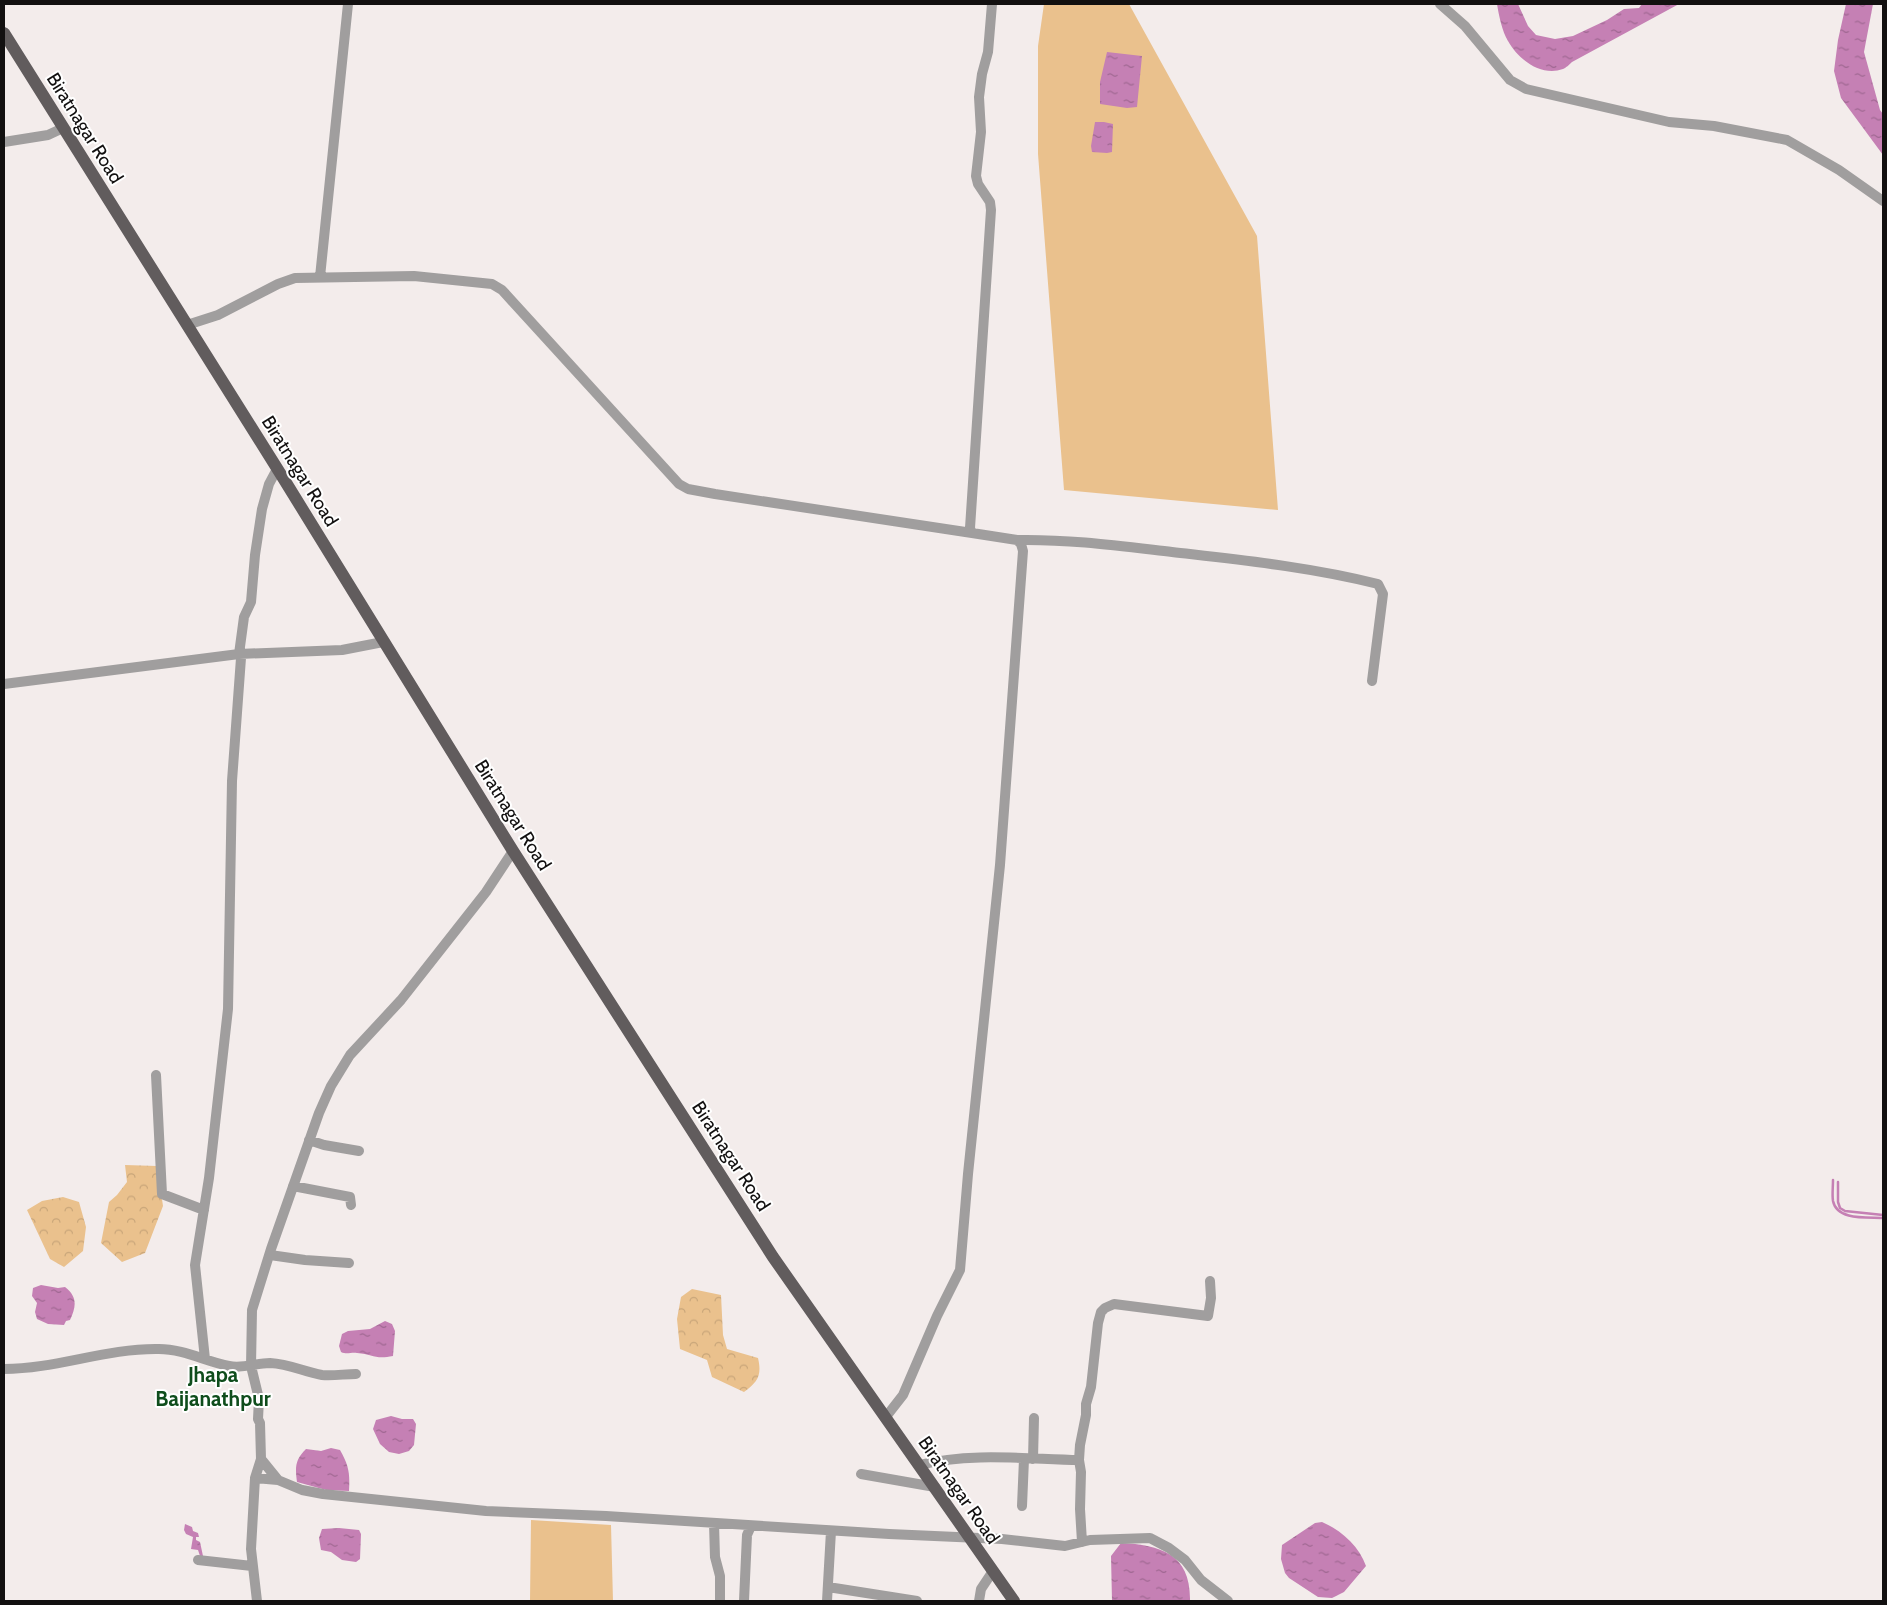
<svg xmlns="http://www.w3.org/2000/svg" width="1887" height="1605" viewBox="0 0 1887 1605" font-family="Cabin,sans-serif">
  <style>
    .grass { fill: #eac18d }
    .forest { fill: url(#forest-crowns) }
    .water { fill: url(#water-ripples) }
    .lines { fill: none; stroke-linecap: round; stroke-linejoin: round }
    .stream { stroke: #c580b4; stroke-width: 2.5 }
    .minor { stroke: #a09e9e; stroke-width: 10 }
    .major { stroke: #615c5d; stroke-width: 12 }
    .labels { text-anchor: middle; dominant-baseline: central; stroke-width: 4; stroke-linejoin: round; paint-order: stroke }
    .street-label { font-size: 19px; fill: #121010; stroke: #fff }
    .quarter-label { font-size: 21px; font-weight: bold; fill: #0f4d1c; stroke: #fff }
  </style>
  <defs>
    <pattern id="forest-crowns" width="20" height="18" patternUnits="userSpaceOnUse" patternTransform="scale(1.25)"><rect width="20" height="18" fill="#eac18d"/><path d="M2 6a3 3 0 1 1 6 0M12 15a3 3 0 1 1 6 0" fill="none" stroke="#c8a579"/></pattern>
    <pattern id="water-ripples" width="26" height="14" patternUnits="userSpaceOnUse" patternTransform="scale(1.25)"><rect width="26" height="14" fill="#c580b4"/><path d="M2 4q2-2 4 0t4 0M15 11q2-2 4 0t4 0" fill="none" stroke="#9f6791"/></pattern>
  </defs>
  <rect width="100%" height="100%" fill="#f3eceb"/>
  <path class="grass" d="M1044 4H1129L1257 236 1278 510 1064 490 1038 154V46Z
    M531 1520 611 1525 613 1601H530Z"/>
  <path class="forest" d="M125 1165 157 1166 163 1206 145 1253 122 1262 101 1243 109 1202 117 1195 127 1182Z
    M63 1197 79 1202 86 1227 83 1251 64 1267 50 1259 27 1210 42 1201Z
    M692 1289 721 1295 723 1335 727 1349 758 1358C762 1375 758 1382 744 1392L712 1377 707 1360 680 1349 677 1319 681 1297Z"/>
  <path class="water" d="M1497 4H1518L1528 26 1536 35 1555 39 1573 36 1607 20 1624 9 1639 8 1642 4H1679L1572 62C1570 64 1566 68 1563 69 1541 77 1518 59 1508 41 1502 31 1499 16 1497 4Z
    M1846 4H1873L1864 52 1880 110 1883 114V155L1841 98 1834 71 1838 40Z
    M1107 52 1142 56 1137 107 1127 108 1100 104V82Z
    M1095 122H1104L1113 124 1112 152 1107 153 1092 152 1091 146Z
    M41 1285 58 1288 65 1287C78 1297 76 1307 70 1320L66 1321 64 1325 48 1324 37 1319 35 1312 37 1303 32 1296 33 1288Z
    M385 1321 392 1324 395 1331 393 1356C375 1360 373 1354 357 1353 351 1352 347 1355 341 1352L339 1346 342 1334 348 1331 370 1329Z
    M391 1416 402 1419H413L416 1424 414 1445 409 1451 399 1454 389 1452 380 1444 373 1429 376 1420Z
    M331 1448 340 1450C349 1466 350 1473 349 1491L326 1490 297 1482C295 1467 295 1460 306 1449L321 1451Z
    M1322 1522C1341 1530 1359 1546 1366 1566L1344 1592 1332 1598 1318 1597 1289 1578 1285 1573 1281 1559 1282 1545 1315 1523Z
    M185 1524 192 1527 193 1531 198 1533 199 1537H196V1540L200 1542 203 1556H200L198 1550 191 1549 193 1537 186 1534 184 1530Z
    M339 1528 359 1530 361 1534 360 1559 356 1562 342 1560 331 1552 321 1550 319 1538 322 1529Z
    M1121 1543C1161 1545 1191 1554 1190 1601H1112L1111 1556Z"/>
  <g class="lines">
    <path class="stream" d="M1833 1180C1833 1187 1832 1195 1833 1201 1837 1221 1868 1217 1883 1218
      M1838 1182V1202L1840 1208 1845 1211 1883 1215"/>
    <path class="minor" d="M1440 4 1465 26 1510 80 1526 89 1669 122 1714 126 1787 140 1839 170 1883 201
      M4 142 48 135 63 128
      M320 277 348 4
      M187 325 218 315 278 284 295 278 414 276 492 284 502 290 679 484 688 489 715 494 972 533
      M1017 540C1069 539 1120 546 1172 552 1241 560 1311 567 1378 584L1383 594 1372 681
      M4 684 239 654 342 650 383 642
      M156 1075 162 1194 204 1210
      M309 1140 324 1145 359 1151
      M293 1186 350 1197 351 1205
      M270 1255 305 1260 349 1263
      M205 1359 195 1265 209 1178 228 1009 232 781 241 658 239 654 244 617 251 602 255 555 262 509 269 484 277 469
      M4 1369C56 1369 106 1348 159 1349 183 1349 205 1361 229 1366 243 1369 256 1363 270 1363 290 1364 304 1372 322 1375 333 1376 345 1374 356 1374
      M885 1418 903 1395 937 1316 960 1270 968 1174 1000 865 1023 551 1021 544 1017 540 972 533 970 528 991 210 990 202 978 184 976 176 981 132 979 97 982 74 988 52 992 4
      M261 1459 278 1480 302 1490 323 1494 486 1511 606 1516 889 1534 1002 1539 1065 1546 1090 1540 1150 1538 1169 1548 1185 1560 1201 1580 1228 1601
      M1033 1459 1034 1418
      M919 1465C971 1452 1026 1459 1079 1460
      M861 1474 935 1487
      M255 1478 278 1480
      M1022 1506 1024 1459
      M714 1523 715 1557 720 1576V1601
      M1082 1542 1080 1509 1081 1472 1079 1460 1080 1445 1086 1415V1404L1091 1387 1098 1323 1101 1312 1105 1308 1114 1304 1208 1316 1211 1298 1210 1281
      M198 1560 252 1566
      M828 1587 917 1601
      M257 1601 251 1549 255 1478 261 1459 260 1423 258 1419 259 1399 251 1366 252 1310 271 1249 319 1113 331 1086 350 1055 401 1000 486 892 513 851
      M744 1601 747 1535 751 1526
      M827 1601 831 1531
      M979 1601 981 1589 993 1571"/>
    <path class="major" d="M4 33 285 481 513 851 773 1257 1014 1601"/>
  </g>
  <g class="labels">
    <g class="street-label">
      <text transform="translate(85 128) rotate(58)">Biratnagar Road</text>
      <text transform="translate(300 471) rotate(58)">Biratnagar Road</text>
      <text transform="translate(513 815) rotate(58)">Biratnagar Road</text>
      <text transform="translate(731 1156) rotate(57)">Biratnagar Road</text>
      <text transform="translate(959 1490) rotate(55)">Biratnagar Road</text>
    </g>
    <g class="quarter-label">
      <text x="213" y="1374">Jhapa<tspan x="213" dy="24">Baijanathpur</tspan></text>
    </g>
  </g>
  <rect width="1887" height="1605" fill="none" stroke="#121010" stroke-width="10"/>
</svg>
